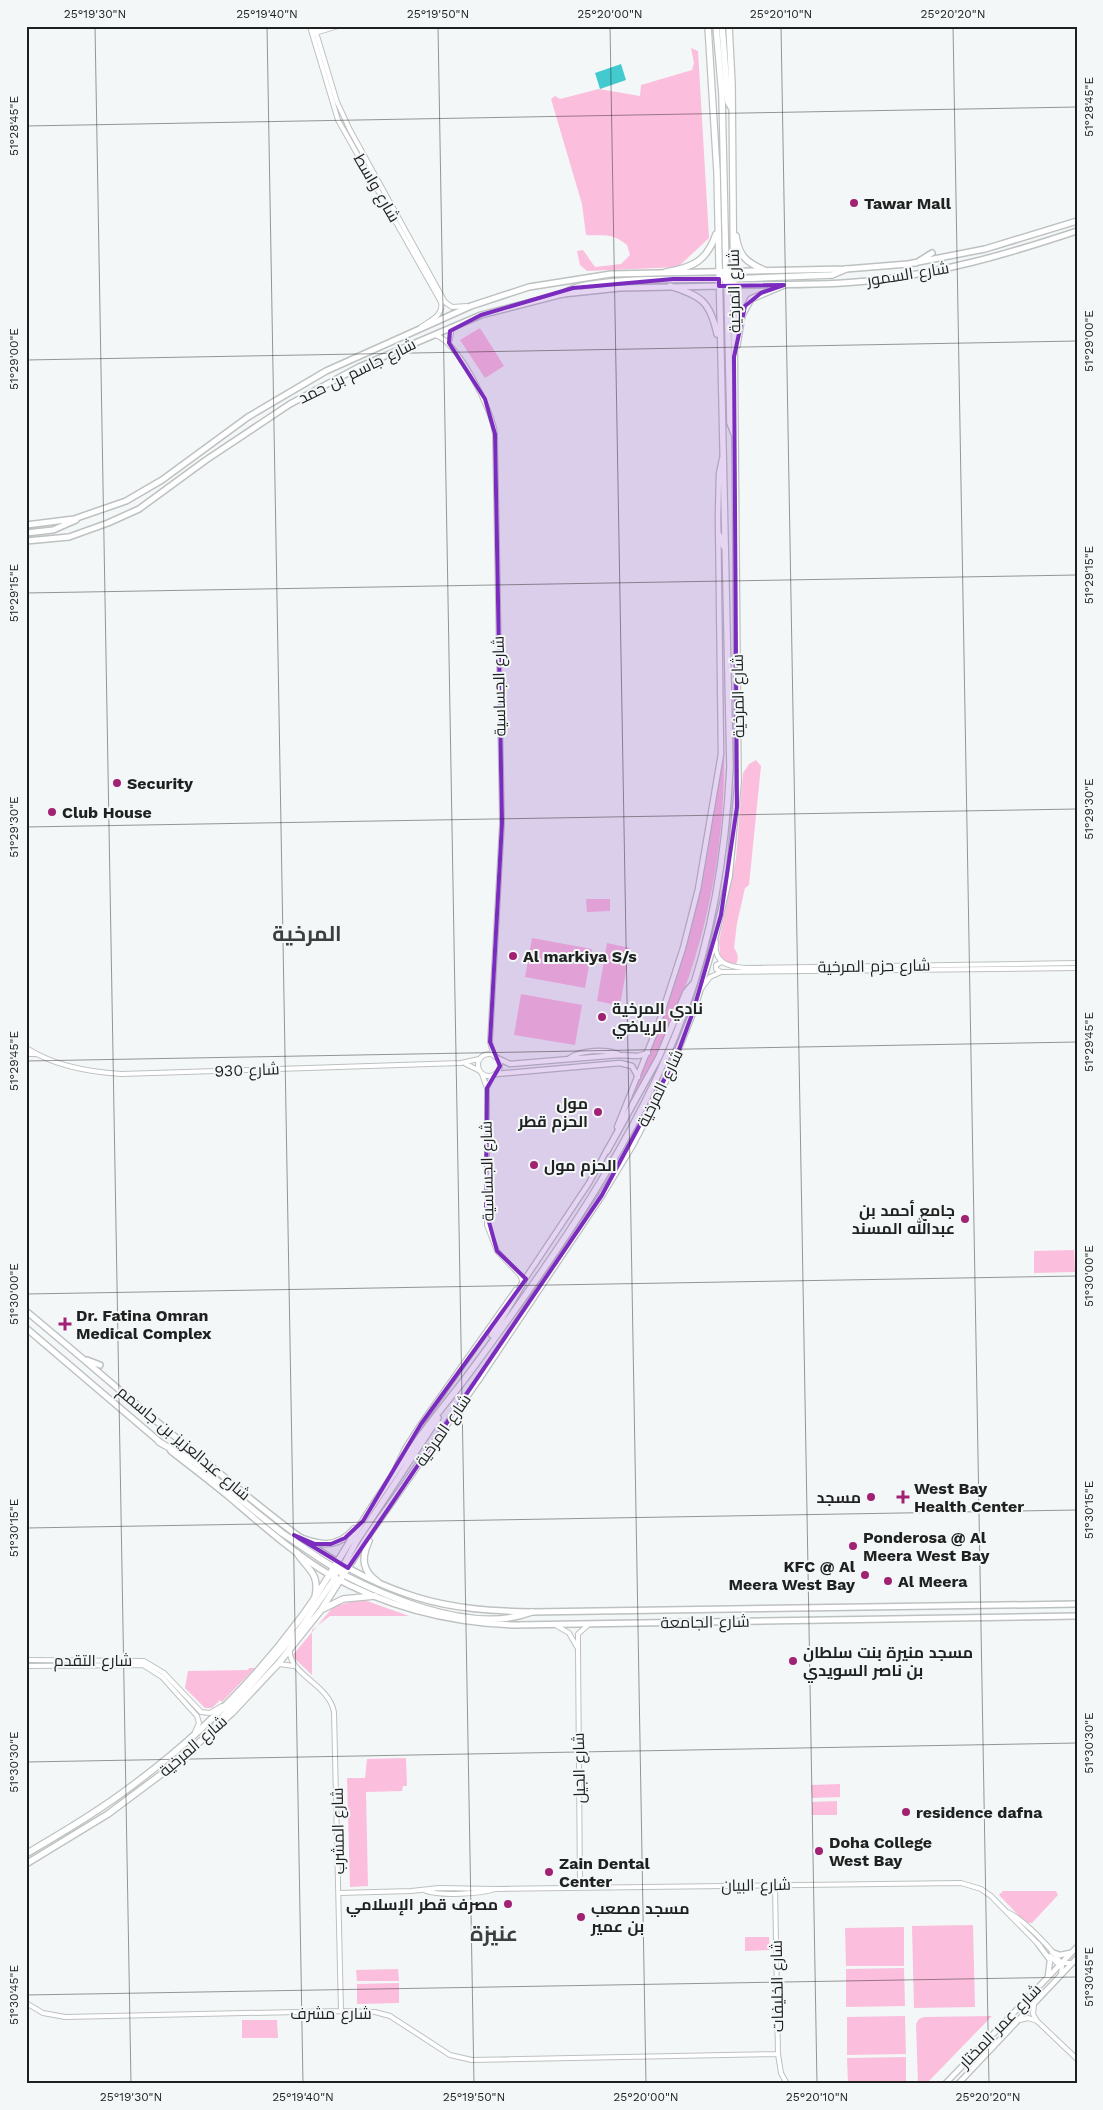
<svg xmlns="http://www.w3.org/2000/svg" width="1103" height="2110" viewBox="0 0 1103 2110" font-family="'Work Sans',Cairo,sans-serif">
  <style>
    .green { fill: #fcbedd }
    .water { fill: #42cacf }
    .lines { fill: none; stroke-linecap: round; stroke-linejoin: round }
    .tertiary-casing { stroke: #bdc1c1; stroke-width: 6 }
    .secondary-casing { stroke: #bdc1c1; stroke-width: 7 }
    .primary-casing { stroke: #bdc1c1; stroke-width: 8 }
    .trunk-casing { stroke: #bdc1c1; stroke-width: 8 }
    .tertiary { stroke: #fff; stroke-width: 4 }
    .secondary { stroke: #fff; stroke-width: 4.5 }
    .primary { stroke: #fff; stroke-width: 5 }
    .trunk { stroke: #fff; stroke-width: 5.5 }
    .marked { fill: #7b2cbf; fill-opacity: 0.2; stroke: #7b2cbf; stroke-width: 4; stroke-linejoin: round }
    .ticks { fill: none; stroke: #1f2020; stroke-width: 1; stroke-opacity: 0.45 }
    .poi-dot { fill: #a12172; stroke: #f3f7f7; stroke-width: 2 }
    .labels { text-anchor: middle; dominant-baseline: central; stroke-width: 4; stroke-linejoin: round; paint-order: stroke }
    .street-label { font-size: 16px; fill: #1f2020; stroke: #f3f7f7 }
    .poi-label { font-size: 16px; font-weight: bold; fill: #1f2020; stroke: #f3f7f7; text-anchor: start }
    .district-label { font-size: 21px; font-weight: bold; fill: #3b3f3f; stroke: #f3f7f7 }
    .neatline { fill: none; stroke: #1f2020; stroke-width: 2 }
    .ticks-label { font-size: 12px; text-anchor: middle; fill: #1f2020 }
  </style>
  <rect width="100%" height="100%" fill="#f3f7f7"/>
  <path class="green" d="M691 48 698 51 709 238 678 267 587 271 580 265 577 251 583 250 595 267 621 264 630 255 627 245C611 232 604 236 586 235L582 204 551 99 555 96 560 99 599 89 640 96 641 85 692 70 694 63Z
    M480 328 504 366 485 378 460 340Z
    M722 757H724C725 875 695 992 636 1094L634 1093C659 1027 683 962 699 893 710 848 715 802 722 757Z
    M756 760 761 766 749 885 745 888 737 923 734 948C738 954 739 958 736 964L728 963 720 956 719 941 736 858 743 773 749 764Z
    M586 899H610V911L587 912Z
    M532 938 592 949 585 988 525 977Z
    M607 943 630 948 620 1006 597 1001Z
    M521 994 582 1005 575 1045 514 1035Z
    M1074 1250 1075 1272 1034 1273V1251Z
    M360 1600 367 1601 409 1616H330L312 1630V1675L292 1656 334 1606Z
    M249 1668H255L222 1702 220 1700 212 1708H205L185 1688 188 1671 248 1670Z
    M406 1758 407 1786H403L402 1791 366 1792 368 1886 350 1887 347 1778H365L367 1759Z
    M840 1784V1797L812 1798 811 1785Z
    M837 1801V1815H812V1802Z
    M1003 1891H1056L1058 1895 1032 1923H1026L999 1895Z
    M973 1925 975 2007 914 2008 912 1926Z
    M904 1927V1966H846L845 1928Z
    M745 1937H769L770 1950 745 1951Z
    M904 1968 905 2006 846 2007V1969Z
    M398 1969 399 1981H357L356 1970Z
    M399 1983V2003L357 2004V1984Z
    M905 2016 906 2054 847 2055V2017Z
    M992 2016 926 2084H918L916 2024 919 2019 924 2017Z
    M242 2020H277L278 2038H242Z
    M906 2057V2084H848L847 2058Z"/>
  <path class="water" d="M621 64 626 80 600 89 595 73Z"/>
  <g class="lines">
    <defs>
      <path id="tertiary" d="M324 26 311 30 338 120 441 302C444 315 431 320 421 327
        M315 29 337 102 350 130 445 302 452 307 467 306
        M315 33 338 26
        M435 335C457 340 493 411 495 434L502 823 490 1042 494 1056
        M449 343 452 328
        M716 942C713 963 729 967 746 968L1077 963
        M721 972 716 969V965L722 962
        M701 989 710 977 721 972 1077 968
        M28 1049C55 1066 90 1072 121 1074L461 1063 479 1059
        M27 1054H35
        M478 1065a11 11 0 1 1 22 0a11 11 0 1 1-22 0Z
        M466 1064 478 1070
        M482 1074 487 1088V1225L497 1251 520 1275 523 1283
        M487 1088 492 1076
        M557 1626 569 1633 577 1647
        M290 1650C288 1674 329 1684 334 1712L341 2011
        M26 1660 144 1661 164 1673 201 1712 210 1713 222 1706
        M279 1664 294 1666
        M26 1666 143 1665 162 1677 197 1716 199 1723 195 1732
        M775 1885 778 2054 781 2073 787 2084
        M580 1888 578 1649V1634L588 1625
        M426 1891C439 1896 481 1894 495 1889
        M339 1893 411 1891 439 1888 495 1889 961 1883 981 1889 991 1896 1040 1946
        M1007 1912C1022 1917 1054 1951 1062 1965L1061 1975
        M1050 1956 1057 1963H1072
        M26 2003 43 2013 65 2017 341 2011 375 2012 390 2016 450 2055 472 2060 778 2054
        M1034 2004 1033 2014 1037 2021 1077 2059
        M1020 2020 1028 2018 1037 2021"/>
      <path id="secondary" d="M497 1058 510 1064 619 1055 638 1056 648 1053
        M570 1058C580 1050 606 1049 618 1054
        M496 1074 620 1063 632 1066 638 1077
        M617 1127 658 1025 683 948 698 889 721 754 718 516 719 474 722 459
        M521 1285 589 1183 608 1148
        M396 1468 405 1449 421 1424 516 1290
        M1038 1944 1050 1960 1048 1976
        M1052 1952 1060 1955 1070 1953
        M945 2084 1077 1947
        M958 2084 1077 1958"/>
      <path id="primary" d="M916 263 932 253
        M730 285C775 284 821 286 867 281 939 274 1008 254 1077 231
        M26 525 74 519 126 501 162 480 248 417 326 371 471 306 529 287 611 274 846 269 908 264 985 249 1077 221
        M26 533 53 530 76 520
        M26 541 69 537 108 523 139 509 206 460 290 404 359 367 481 315 563 294 620 288 722 286
        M26 1311C90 1364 152 1419 217 1471 281 1524 335 1572 416 1597 454 1609 493 1611 532 1612L1077 1604
        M26 1328 161 1443
        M87 1360 100 1365
        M171 1451C190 1466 210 1481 228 1496 261 1524 293 1553 330 1575 387 1607 450 1623 516 1625L1077 1616"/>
      <path id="trunk" d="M716 26 722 95 726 272 734 285
        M722 26 728 102 732 109
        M736 236C739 256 746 262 764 270
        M666 272C692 268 707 261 716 234
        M724 277 727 285 730 423 735 436
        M731 279 832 275 846 269
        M670 286C701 296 710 301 717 334
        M563 294C580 276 691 280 719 279L730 274
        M737 345 742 315 751 299 784 285
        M719 535 724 547
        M607 1151 659 1057 686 992 693 984
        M492 1335 523 1283
        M159 1442 194 1462 282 1533 322 1560 338 1570 348 1568
        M294 1535C316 1545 337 1550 354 1529
        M369 1541C361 1558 362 1571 378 1582
        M297 1553C308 1570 320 1573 315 1597
        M340 1572 356 1542 438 1418
        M342 1574C393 1600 474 1634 532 1612
        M323 1609 343 1599 375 1596
        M216 1724 300 1629 333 1581 338 1567
        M26 1854C63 1832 99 1811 133 1785 195 1739 253 1682 299 1620 322 1590 340 1556 361 1524 378 1496 398 1468 417 1441 434 1417 453 1395 470 1372 551 1262 639 1138 685 1010 714 931 726 850 730 767L717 172 708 26
        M26 1864 108 1814 175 1764 232 1713 278 1664 321 1610 370 1533 479 1379 602 1195 633 1144 666 1080 693 1012 712 950 729 877 738 783 732 84 729 26"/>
    </defs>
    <use href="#tertiary" class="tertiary-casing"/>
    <use href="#secondary" class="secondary-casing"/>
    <use href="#primary" class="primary-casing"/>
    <use href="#trunk" class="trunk-casing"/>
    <use href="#tertiary" class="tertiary"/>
    <use href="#secondary" class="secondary"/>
    <use href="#primary" class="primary"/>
    <use href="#trunk" class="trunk"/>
  </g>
  <path class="marked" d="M673 279H719V286L784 285 761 293 745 306 734 357 737 807 721 915 693 1012 676 1058 602 1195 348 1568 294 1535 315 1544H331L345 1538 363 1521 421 1424 526 1279 497 1251 486 1211 487 1088 500 1066 490 1042 502 823 495 434 485 399 449 343 450 331 481 315 573 288Z"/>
  <path class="ticks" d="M95 26 131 2084M267 26 303 2084M438 26 474 2084M610 26 646 2084M781 26 817 2084M953 26 989 2084M26 126 1077 107M26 360 1077 341M26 593 1077 575M26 827 1077 809M26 1061 1077 1042M26 1294 1077 1276M26 1528 1077 1510M26 1762 1077 1743M26 1995 1077 1977"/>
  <g class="poi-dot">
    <circle cx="854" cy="203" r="5"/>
    <circle cx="117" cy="783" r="5"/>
    <circle cx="52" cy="812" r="5"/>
    <circle cx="513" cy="956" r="5"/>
    <circle cx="602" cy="1017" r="5"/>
    <circle cx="598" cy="1112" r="5"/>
    <circle cx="534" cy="1165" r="5"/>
    <circle cx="965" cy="1219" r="5"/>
    <path d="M62.5 1316.5h5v5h5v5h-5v5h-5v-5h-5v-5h5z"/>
    <circle cx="871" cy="1497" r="5"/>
    <path d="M900.5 1489.5h5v5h5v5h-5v5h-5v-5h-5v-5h5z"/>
    <circle cx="853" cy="1546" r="5"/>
    <circle cx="865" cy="1575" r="5"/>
    <circle cx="888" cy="1581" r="5"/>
    <circle cx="793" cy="1661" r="5"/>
    <circle cx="906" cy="1812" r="5"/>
    <circle cx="819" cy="1851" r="5"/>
    <circle cx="549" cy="1872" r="5"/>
    <circle cx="508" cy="1904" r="5"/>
    <circle cx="581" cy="1917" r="5"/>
  </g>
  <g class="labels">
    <g class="street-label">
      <text transform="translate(377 188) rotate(60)">شارع واسط</text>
      <text transform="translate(908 274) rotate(-9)">شارع السمور</text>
      <text transform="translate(734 291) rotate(-91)">شارع المرخية</text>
      <text transform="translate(357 371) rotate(-26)">شارع جاسم بن حمد</text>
      <text transform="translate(499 686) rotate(-91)">شارع الجساسية</text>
      <text transform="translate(738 696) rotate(-91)">شارع المرخية</text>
      <text transform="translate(874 966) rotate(-1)">شارع حزم المرخية</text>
      <text transform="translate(247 1070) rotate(-2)">شارع 930</text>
      <text transform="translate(660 1088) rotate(-64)">شارع المرخية</text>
      <text transform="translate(487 1171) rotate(-91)">شارع الجساسية</text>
      <text transform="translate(443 1430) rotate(-55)">شارع المرخية</text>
      <text transform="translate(184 1443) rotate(40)">شارع عبدالعزيز بن جاسمم</text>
      <text transform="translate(705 1622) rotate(-1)">شارع الجامعة</text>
      <text x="93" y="1660">شارع التقدم</text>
      <text transform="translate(193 1746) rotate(-41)">شارع المرخية</text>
      <text transform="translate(579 1768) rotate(-91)">شارع الجيل</text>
      <text transform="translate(338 1831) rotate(-91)">شارع المشرب</text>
      <text transform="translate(756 1885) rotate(-1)">شارع البيان</text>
      <text transform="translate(777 1986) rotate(-91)">شارع الخليفات</text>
      <text x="331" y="2013">شارع مشرف</text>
      <text transform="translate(1000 2026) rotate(-46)">شارع عمر المختار</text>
    </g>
    <g class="poi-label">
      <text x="864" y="203">Tawar Mall</text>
      <text x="127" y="783">Security</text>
      <text x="62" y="812">Club House</text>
      <text x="523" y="956">Al markiya S/s</text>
      <text x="612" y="1008">نادي المرخية<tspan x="612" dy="18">الرياضي</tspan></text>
      <text x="588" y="1103" text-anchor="end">مول<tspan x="588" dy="18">الحزم قطر</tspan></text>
      <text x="544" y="1165">الحزم مول</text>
      <text x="955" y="1210" text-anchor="end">جامع أحمد بن<tspan x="955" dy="18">عبدالله المسند</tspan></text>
      <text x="76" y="1315">Dr. Fatina Omran<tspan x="76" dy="18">Medical Complex</tspan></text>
      <text x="914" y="1488">West Bay<tspan x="914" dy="18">Health Center</tspan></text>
      <text x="861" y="1497" text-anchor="end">مسجد</text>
      <text x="863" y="1537">Ponderosa @ Al<tspan x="863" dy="18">Meera West Bay</tspan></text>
      <text x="855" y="1566" text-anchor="end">KFC @ Al<tspan x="855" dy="18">Meera West Bay</tspan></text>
      <text x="898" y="1581">Al Meera</text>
      <text x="803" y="1652">مسجد منيرة بنت سلطان<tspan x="803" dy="18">بن ناصر السويدي</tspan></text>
      <text x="916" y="1812">residence dafna</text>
      <text x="829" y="1842">Doha College<tspan x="829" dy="18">West Bay</tspan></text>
      <text x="559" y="1863">Zain Dental<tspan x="559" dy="18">Center</tspan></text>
      <text x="498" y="1904" text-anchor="end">مصرف قطر الإسلامي</text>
      <text x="591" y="1908">مسجد مصعب<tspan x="591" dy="18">بن عمير</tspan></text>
    </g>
    <g class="district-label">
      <text x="307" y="933">المرخية</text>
      <text x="494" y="1933">عنيزة</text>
    </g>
  </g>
  <rect width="1103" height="2110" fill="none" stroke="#f3f7f7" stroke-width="55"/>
  <rect x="28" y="28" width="1048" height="2054" class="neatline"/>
  <g class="ticks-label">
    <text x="95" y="18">25°19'30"N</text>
    <text x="267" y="18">25°19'40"N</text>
    <text x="438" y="18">25°19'50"N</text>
    <text x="610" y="18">25°20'00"N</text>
    <text x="781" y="18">25°20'10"N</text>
    <text x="953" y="18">25°20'20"N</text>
    <text transform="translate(1089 107) rotate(-90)" y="4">51°28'45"E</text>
    <text transform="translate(14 126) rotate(-90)" y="4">51°28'45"E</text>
    <text transform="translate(1089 341) rotate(-90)" y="4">51°29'00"E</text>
    <text transform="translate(14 359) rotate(-90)" y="4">51°29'00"E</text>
    <text transform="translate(1089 575) rotate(-90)" y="4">51°29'15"E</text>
    <text transform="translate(14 593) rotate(-90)" y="4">51°29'15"E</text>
    <text transform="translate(1089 809) rotate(-90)" y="4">51°29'30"E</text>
    <text transform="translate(14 827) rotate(-90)" y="4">51°29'30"E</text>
    <text transform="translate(1089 1042) rotate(-90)" y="4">51°29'45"E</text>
    <text transform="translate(14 1061) rotate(-90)" y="4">51°29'45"E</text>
    <text transform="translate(1089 1276) rotate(-90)" y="4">51°30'00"E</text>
    <text transform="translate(14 1294) rotate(-90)" y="4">51°30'00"E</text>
    <text transform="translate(1089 1510) rotate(-90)" y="4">51°30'15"E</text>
    <text transform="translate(14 1528) rotate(-90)" y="4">51°30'15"E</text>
    <text transform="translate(1089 1743) rotate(-90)" y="4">51°30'30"E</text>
    <text transform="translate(14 1762) rotate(-90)" y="4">51°30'30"E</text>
    <text transform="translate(1089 1977) rotate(-90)" y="4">51°30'45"E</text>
    <text transform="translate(14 1995) rotate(-90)" y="4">51°30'45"E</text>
    <text x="131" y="2101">25°19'30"N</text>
    <text x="303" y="2101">25°19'40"N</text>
    <text x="474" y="2101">25°19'50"N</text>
    <text x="646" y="2101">25°20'00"N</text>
    <text x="817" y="2101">25°20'10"N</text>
    <text x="988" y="2101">25°20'20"N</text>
  </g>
</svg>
